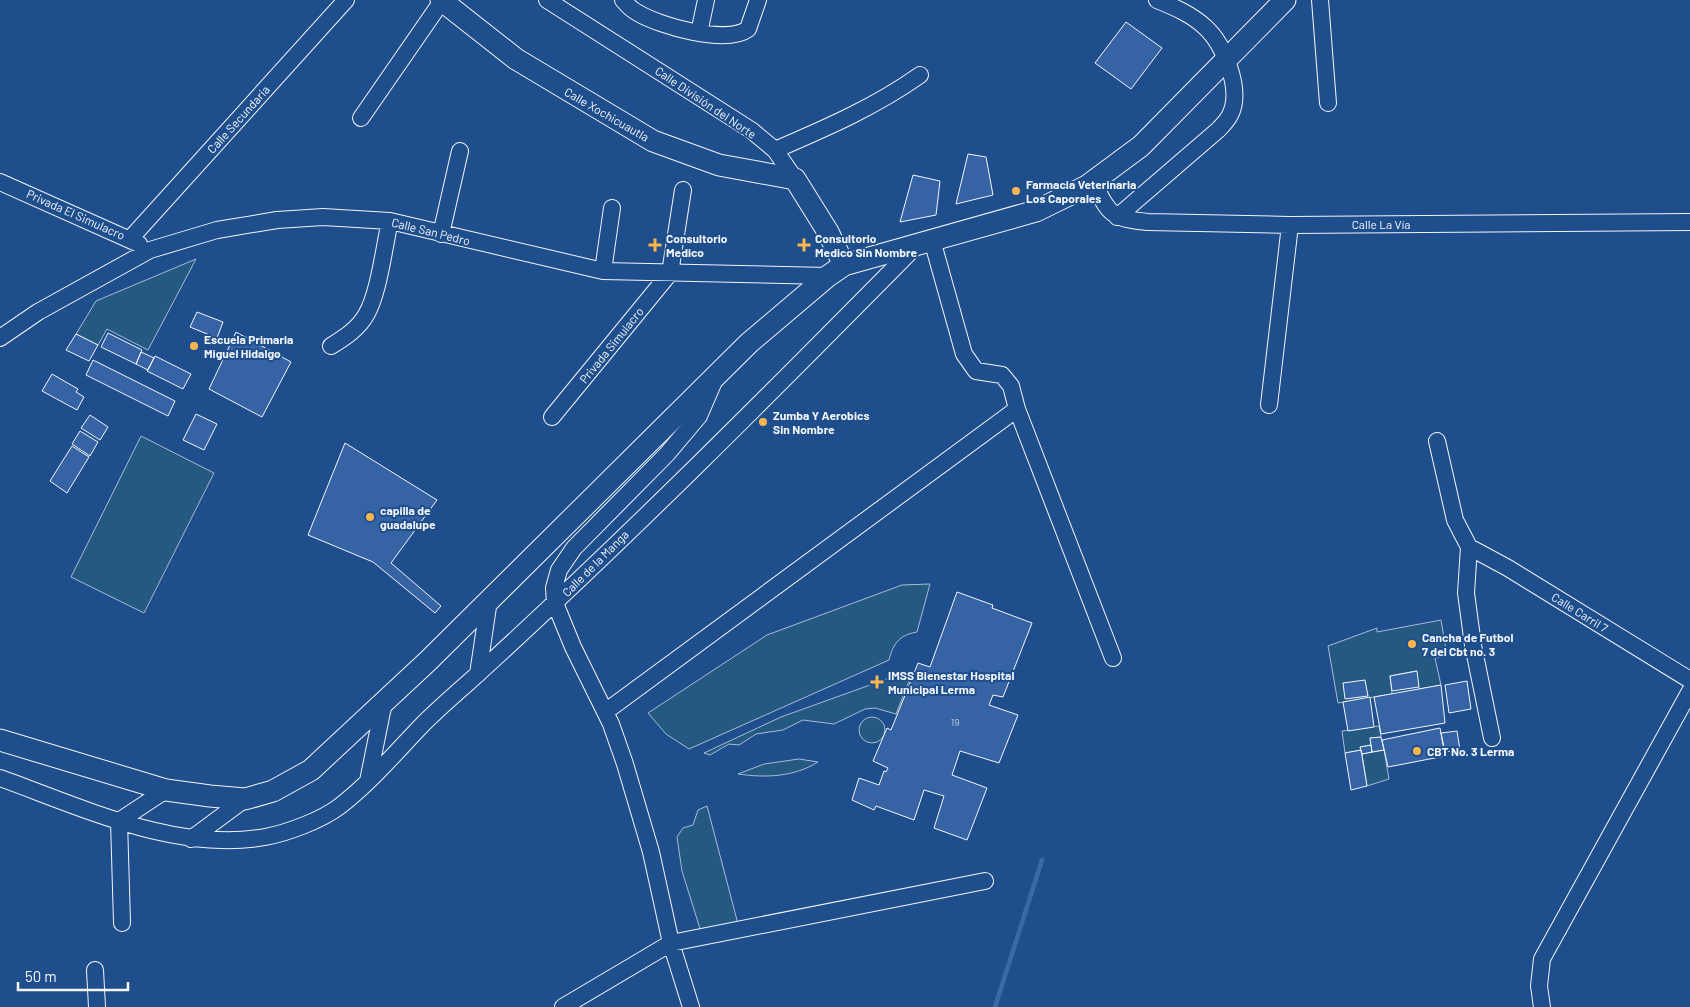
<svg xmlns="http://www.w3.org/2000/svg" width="1690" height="1007" viewBox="0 0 1690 1007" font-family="Barlow,sans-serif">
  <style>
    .green { fill: #245a82; stroke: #a8bbd7 }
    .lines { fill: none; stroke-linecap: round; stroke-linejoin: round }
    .stream { stroke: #3b69a3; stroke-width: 4.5 }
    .building { fill: #3563a3; stroke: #f2f6ff }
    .minor-casing { stroke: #f2f6ff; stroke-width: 18 }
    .major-casing { stroke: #f2f6ff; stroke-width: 23 }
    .minor { stroke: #1f4e8c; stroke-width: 16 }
    .major { stroke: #1f4e8c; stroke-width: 21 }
    .poi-dot { fill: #ffb74d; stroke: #1f4e8c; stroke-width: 2 }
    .labels { text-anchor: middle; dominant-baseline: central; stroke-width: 4; stroke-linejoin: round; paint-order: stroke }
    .number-label { font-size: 10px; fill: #c3d1e8 }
    .street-label { font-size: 12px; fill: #f2f6ff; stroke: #1f4e8c }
    .poi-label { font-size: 12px; font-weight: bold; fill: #f2f6ff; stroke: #1f4e8c; text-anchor: start }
  </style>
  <rect width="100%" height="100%" fill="#1f4e8c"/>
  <path class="green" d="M196 259 148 350 107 329 98 345 76 334 96 301Z
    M141 436 214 473 144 613 71 577Z
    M930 584 917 632C899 635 893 644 889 660L689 749 666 734 648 713 767 635 902 585Z
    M1441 620 1447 656 1435 658 1441 685 1419 689 1416 671 1390 676 1392 694 1338 703 1328 646 1377 628V632Z
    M895 676 909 681 896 714 875 708 865 709 834 724 803 720 783 730 756 734 739 745 729 744 710 755 704 753 781 717Z
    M859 730a13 13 0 1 1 26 0a13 13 0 1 1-26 0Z
    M1379 726 1381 737 1370 738 1371 745 1360 747 1361 750 1345 753 1342 731Z
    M1384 750 1389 779 1367 786 1362 754Z
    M799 759 818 762C794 777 766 778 738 774L764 764Z
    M707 806 738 924 701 932 682 871 677 837 683 828 693 825 698 810Z"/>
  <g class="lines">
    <path class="stream" d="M995 1007 1042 860"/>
  </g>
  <path class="building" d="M1126 22 1162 48 1131 89 1095 63Z
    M968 154 986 157 993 195 956 204Z
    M913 175 940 181 936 215 900 222Z
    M197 312 223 322 217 338 190 327Z
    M236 332 291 362 262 417 209 389Z
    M108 333 142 350 136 364 101 347Z
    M76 334 98 345 89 361 66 350Z
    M141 352 154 358 148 370 136 364Z
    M155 356 191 374 183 389 147 371Z
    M93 360 175 401 168 416 86 375Z
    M52 374 78 389 76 392 84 397 77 410 42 391Z
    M196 414 217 424 204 450 183 440Z
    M90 415 108 427 100 440 81 428Z
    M80 431 98 442 90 456 72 444Z
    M345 443 437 500 391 563 441 606 435 613 373 562 308 535Z
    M72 446 89 457 67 493 50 481Z
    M957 592 993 605 992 608 1032 623 1003 697 993 695 989 705 1018 715 999 763 960 751 952 775 987 788 967 840 934 828 944 796 924 790 914 820 876 806 874 810 852 800 859 778 879 785 884 771 886 772 888 768 873 761 887 728 891 730 918 663 930 667Z
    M1417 671 1419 687 1392 691 1390 676Z
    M1365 680 1368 696 1345 699 1343 683Z
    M1467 681 1471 709 1449 713 1445 685Z
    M1441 685 1445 723 1381 734 1374 697Z
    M1370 697 1374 727 1348 731 1343 702Z
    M1440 728 1445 756 1388 767 1382 740Z
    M1457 731 1460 750 1445 752 1441 733Z
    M1381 737 1384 750 1372 752 1370 738Z
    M1371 745 1372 752 1362 754 1360 747Z
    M1361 750 1367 786 1351 790 1345 753Z"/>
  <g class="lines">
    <defs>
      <path id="minor" d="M547 0 751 130 775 150 795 179
        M623 0C627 5 632 10 638 13 660 26 726 45 748 29L758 0
        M1320 0 1328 103
        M699 33 706 0
        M361 118 442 1
        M775 150C826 128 875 107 920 75
        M0 182 139 244
        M1093 182C1110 215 1110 218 1148 222L1290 225 1690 222
        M1117 217 1218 130C1222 126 1227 121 1230 115 1243 90 1224 44 1205 27 1191 14 1174 7 1157 0
        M441 234 460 151
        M130 239 346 0
        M932 240 964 354 976 371 1002 375 1011 386 1017 409 1113 658
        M603 271 612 208
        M0 338 38 312 150 250 217 230 277 220 323 217 390 221 603 271 828 276
        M331 346C344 338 358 329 366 315 379 293 384 247 390 221
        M1269 405 1290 225
        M552 417 670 273 683 190
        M1437 441 1455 520 1469 547 1466 593 1473 645 1492 738
        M1469 547 1508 568 1690 680
        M478 674 489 600
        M605 712 1017 409
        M0 778C81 807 177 853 265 837 287 833 322 820 340 806 371 782 396 752 423 724 438 709 454 695 470 681 624 541 771 393 917 245
        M368 781 384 702
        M191 839 245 799
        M122 923 119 821 166 790
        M95 970 97 1007
        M563 1007 671 943 985 881
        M691 1007 671 943 651 852 625 764 611 724 573 647 555 603 554 588 559 570 574 548 667 454 699 416 715 379
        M1542 1007 1539 986 1542 959 1690 691"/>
      <path id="major" d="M441 0 516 59 653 141 719 165 795 179 828 232 844 265
        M0 740 166 790 210 796 245 799 273 791 311 770 428 661 749 343 828 276 844 265 1036 211 1087 186 1141 146 1285 0"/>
    </defs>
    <use href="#minor" class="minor-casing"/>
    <use href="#major" class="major-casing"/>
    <use href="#minor" class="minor"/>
    <use href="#major" class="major"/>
  </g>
  <g class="poi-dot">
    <circle cx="1016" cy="191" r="5"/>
    <path d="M652.5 237.5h5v5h5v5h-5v5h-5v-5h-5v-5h5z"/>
    <path d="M801.5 237.5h5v5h5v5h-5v5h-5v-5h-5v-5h5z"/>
    <circle cx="194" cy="346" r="5"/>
    <circle cx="763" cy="422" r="5"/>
    <circle cx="370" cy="517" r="5"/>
    <circle cx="1412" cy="644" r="5"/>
    <path d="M874.5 674.5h5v5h5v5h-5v5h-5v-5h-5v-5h5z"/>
    <circle cx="1417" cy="751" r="5"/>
  </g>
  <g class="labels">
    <g class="number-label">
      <text x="955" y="722">19</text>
    </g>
    <g class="street-label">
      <text transform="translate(706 102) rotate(34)">Calle División del Norte</text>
      <text transform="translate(607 114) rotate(30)">Calle Xochicuautla</text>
      <text transform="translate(238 119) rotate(-48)">Calle Secundaria</text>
      <text transform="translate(76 214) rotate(24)">Privada El Simulacro</text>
      <text x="1381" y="224">Calle La Vía</text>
      <text transform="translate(431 231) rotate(14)">Calle San Pedro</text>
      <text transform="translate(611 345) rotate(-51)">Privada Simulacro</text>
      <text transform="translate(595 563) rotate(-45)">Calle de la Manga</text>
      <text transform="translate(1580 612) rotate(32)">Calle Carril 7</text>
    </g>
    <g class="poi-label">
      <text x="1026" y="184">Farmacia Veterinaria<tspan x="1026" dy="14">Los Caporales</tspan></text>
      <text x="666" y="238">Consultorio<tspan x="666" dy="14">Medico</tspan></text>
      <text x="815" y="238">Consultorio<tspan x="815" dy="14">Medico Sin Nombre</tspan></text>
      <text x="204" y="339">Escuela Primaria<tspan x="204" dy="14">Miguel Hidalgo</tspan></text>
      <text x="773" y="415">Zumba Y Aerobics<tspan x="773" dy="14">Sin Nombre</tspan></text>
      <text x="380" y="510">capilla de<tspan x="380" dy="14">guadalupe</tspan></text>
      <text x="1422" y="637">Cancha de Futbol<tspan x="1422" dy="14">7 del Cbt no. 3</tspan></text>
      <text x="888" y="675">IMSS Bienestar Hospital<tspan x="888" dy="14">Municipal Lerma</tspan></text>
      <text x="1427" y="751">CBT No. 3 Lerma</text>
    </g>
  </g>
  <path d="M18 982v8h110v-8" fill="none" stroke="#f2f6ff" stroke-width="2.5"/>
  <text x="25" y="982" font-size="15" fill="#f2f6ff" stroke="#1f4e8c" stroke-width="4" paint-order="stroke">50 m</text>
</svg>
